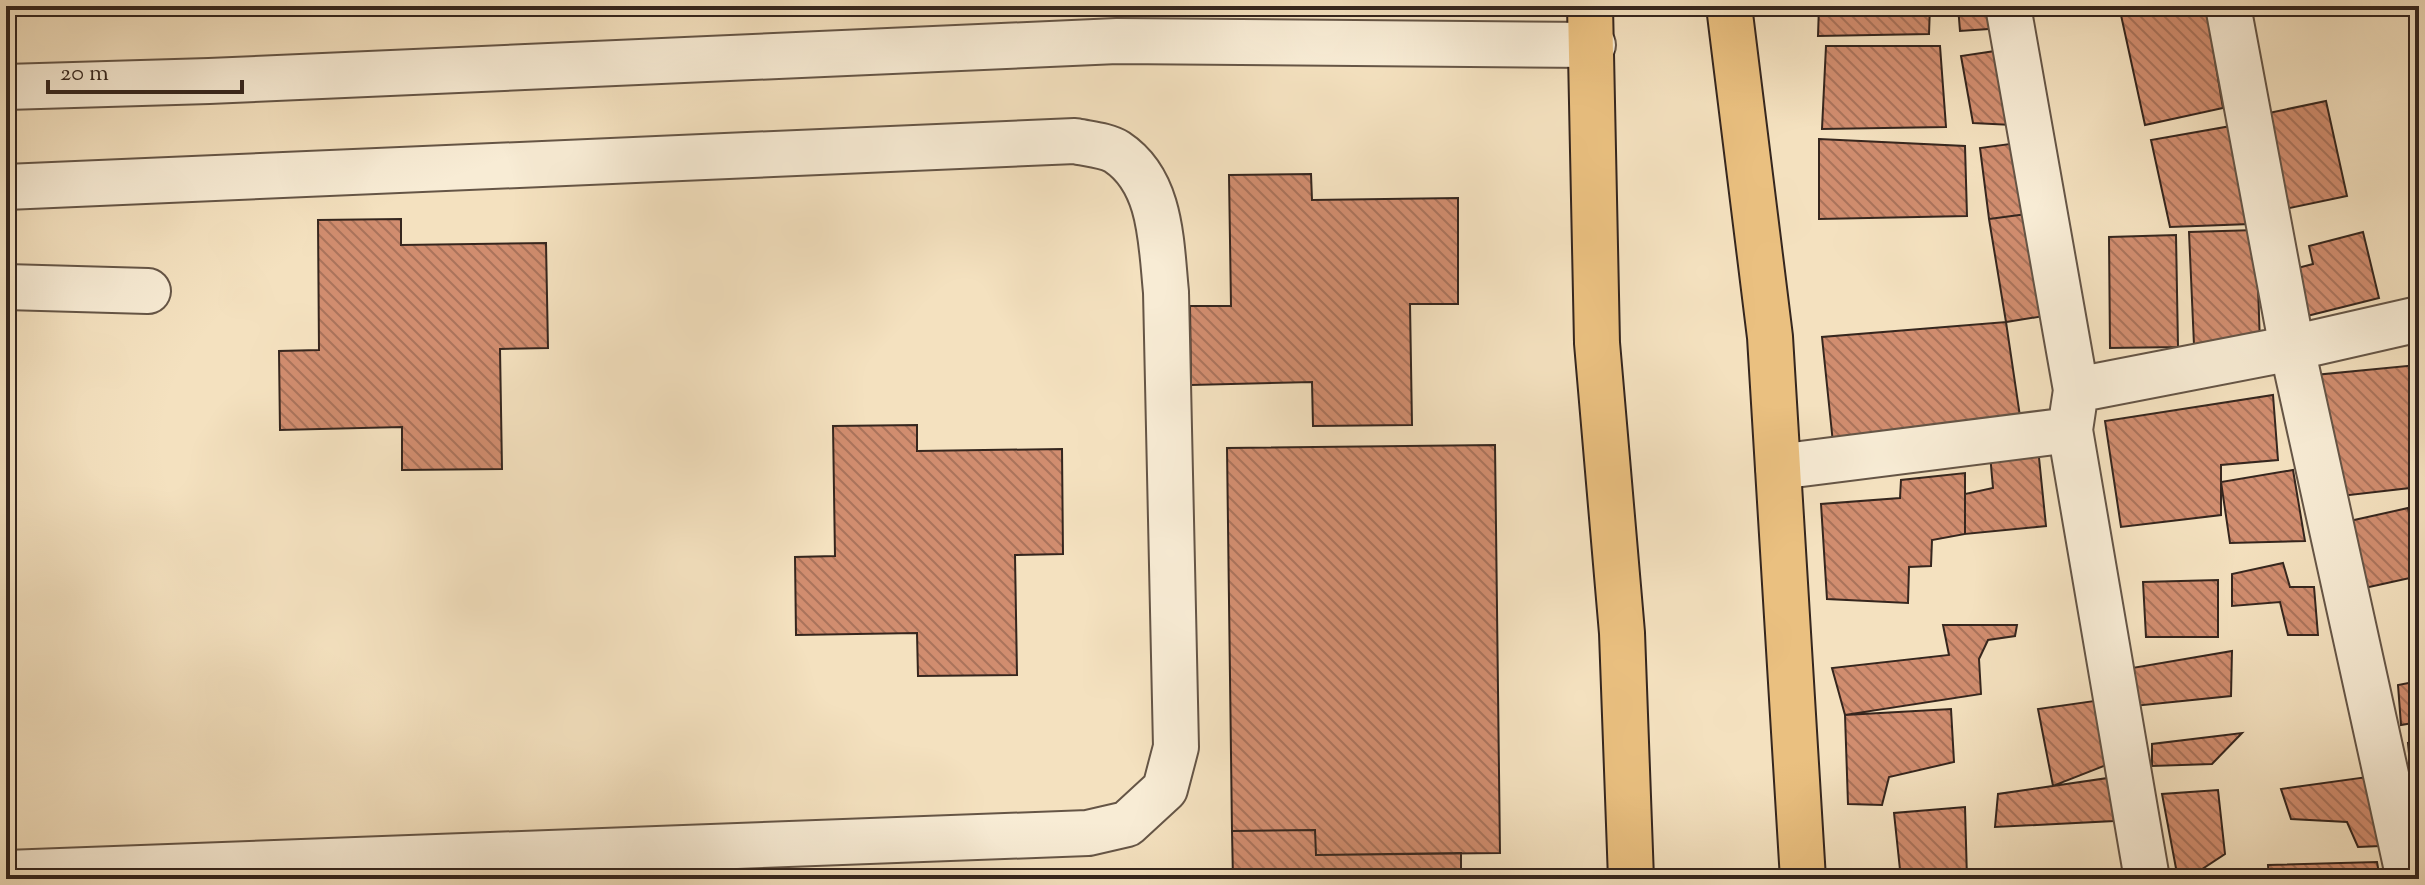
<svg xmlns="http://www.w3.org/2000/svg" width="2425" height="885" viewBox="0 0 2425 885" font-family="'Sorts Mill Goudy',serif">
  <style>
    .building { fill: url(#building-back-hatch); stroke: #35261e; stroke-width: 2 }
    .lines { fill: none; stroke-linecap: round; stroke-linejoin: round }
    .minor-casing { stroke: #655546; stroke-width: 48 }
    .major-casing { stroke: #35261e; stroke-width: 48 }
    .minor { stroke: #f8ecd5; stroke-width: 44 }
    .major { stroke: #eac080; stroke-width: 44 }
  </style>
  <defs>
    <pattern id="building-back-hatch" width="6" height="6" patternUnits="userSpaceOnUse" patternTransform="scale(2)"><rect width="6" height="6" fill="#d18d6f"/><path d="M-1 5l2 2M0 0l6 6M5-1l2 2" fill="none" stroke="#aa735b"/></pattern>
  </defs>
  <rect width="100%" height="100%" fill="#f4e1bf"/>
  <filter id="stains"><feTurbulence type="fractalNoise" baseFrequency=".0025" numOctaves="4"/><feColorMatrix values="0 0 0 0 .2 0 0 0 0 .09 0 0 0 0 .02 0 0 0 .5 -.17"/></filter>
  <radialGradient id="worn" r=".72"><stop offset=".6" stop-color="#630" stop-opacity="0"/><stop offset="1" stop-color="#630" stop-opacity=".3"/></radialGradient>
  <path class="building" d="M1819 6H1930L1929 34 1818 36Z
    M1958 6H1999L2003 28 1960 31Z
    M2119 6H2206L2223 108 2145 125Z
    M1826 46H1940L1946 127 1822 129Z
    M2002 50 2012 125 1973 123 1961 56Z
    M2326 101 2347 196 2285 209 2264 114Z
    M2231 126 2250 224 2170 227 2151 140Z
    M1819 139 1965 146 1967 216 1819 219Z
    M2017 143 2027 214 1989 219 1980 148Z
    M1311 174 1312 200 1458 198V304H1410L1412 425 1313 426 1312 382 1191 385 1190 306H1231L1229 175Z
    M2027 214 2044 316 2006 322 1989 219Z
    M401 219V245L546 243 548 348 500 349 502 469 402 470V427L280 430 279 351 319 350 318 220Z
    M2256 230 2260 343 2194 345 2189 232Z
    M2363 232 2379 298 2299 318 2286 271 2313 264 2309 246Z
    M2176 235 2178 347 2110 348 2109 237Z
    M2006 322 2021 423 1833 443 1822 337Z
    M2417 365 2419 470 2410 488 2341 496 2315 375Z
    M2273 395 2278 460 2221 465V515L2121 527 2105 421Z
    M917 425V451L1062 449 1063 554 1015 555 1017 675 918 676 917 633 796 635 795 557 835 556 833 426Z
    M1495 445 1500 853 1316 855 1315 830 1232 831 1227 448Z
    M2038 448 2046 526 1965 534V494L1993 488 1990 454Z
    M2293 470 2305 541 2230 543 2221 482Z
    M1965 473V534L1932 540 1931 566 1909 567 1908 603 1827 599 1821 504 1900 498 1901 480Z
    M2408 508 2419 552V576L2360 589 2345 522Z
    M2283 563 2290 587H2314L2318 635H2288L2280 602 2232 606V574Z
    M2218 580V637H2146L2143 582Z
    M1943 625H2017L2015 636 1988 640 1979 659 1981 694 1845 715 1832 668 1949 655Z
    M2232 651 2231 696 2134 706 2132 668Z
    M2419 681V722L2401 725 2398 685Z
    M2094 701 2109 764 2053 786 2038 709Z
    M1951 709 1954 762 1889 777 1882 805 1848 804 1845 715Z
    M2242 733 2212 764 2152 766V744Z
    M2419 742V816H2415L2408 743Z
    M2367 777 2380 846 2358 847 2347 822 2291 819 2281 789Z
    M2108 778 2114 821 1995 827 1998 794Z
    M2218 790 2225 854 2187 879H2178L2162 794Z
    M1965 807 1967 879H1901L1894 813Z
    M1315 830 1316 855 1461 853V879H1233L1232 831Z
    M2377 862 2380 879H2269L2268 865Z
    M675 874 676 879H593V878Z"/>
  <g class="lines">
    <defs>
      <path id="minor" d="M2008 6 2076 390 2070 430 2147 879
        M2228 6 2292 348 2409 879
        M6 87 209 81 1117 41 1593 45
        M6 187 1075 141C1088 144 1106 145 1117 152 1162 182 1161 243 1166 292L1176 747 1165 789 1127 824 1088 833 6 873
        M6 287 148 291
        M2076 390 2292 348 2419 319
        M1778 467 2070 430"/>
      <path id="major" d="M1590 6 1597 343 1622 633 1631 879
        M1729 6 1770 337 1803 879"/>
    </defs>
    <use href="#minor" class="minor-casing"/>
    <use href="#major" class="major-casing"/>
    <use href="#minor" class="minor"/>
    <use href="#major" class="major"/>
  </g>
  <rect width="2425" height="885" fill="none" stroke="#f4e1bf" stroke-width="32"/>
  <rect x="8" y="8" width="2409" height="869" fill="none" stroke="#35261e" stroke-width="4"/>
  <rect x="16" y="16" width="2393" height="853" fill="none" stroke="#35261e" stroke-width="2"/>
  <path d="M48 80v12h194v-12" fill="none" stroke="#35261e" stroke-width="4"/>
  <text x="60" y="80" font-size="24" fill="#35261e" stroke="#f8ecd5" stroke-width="6" paint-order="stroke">20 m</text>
  <rect width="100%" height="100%" filter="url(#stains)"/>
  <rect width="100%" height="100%" fill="url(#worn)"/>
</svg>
